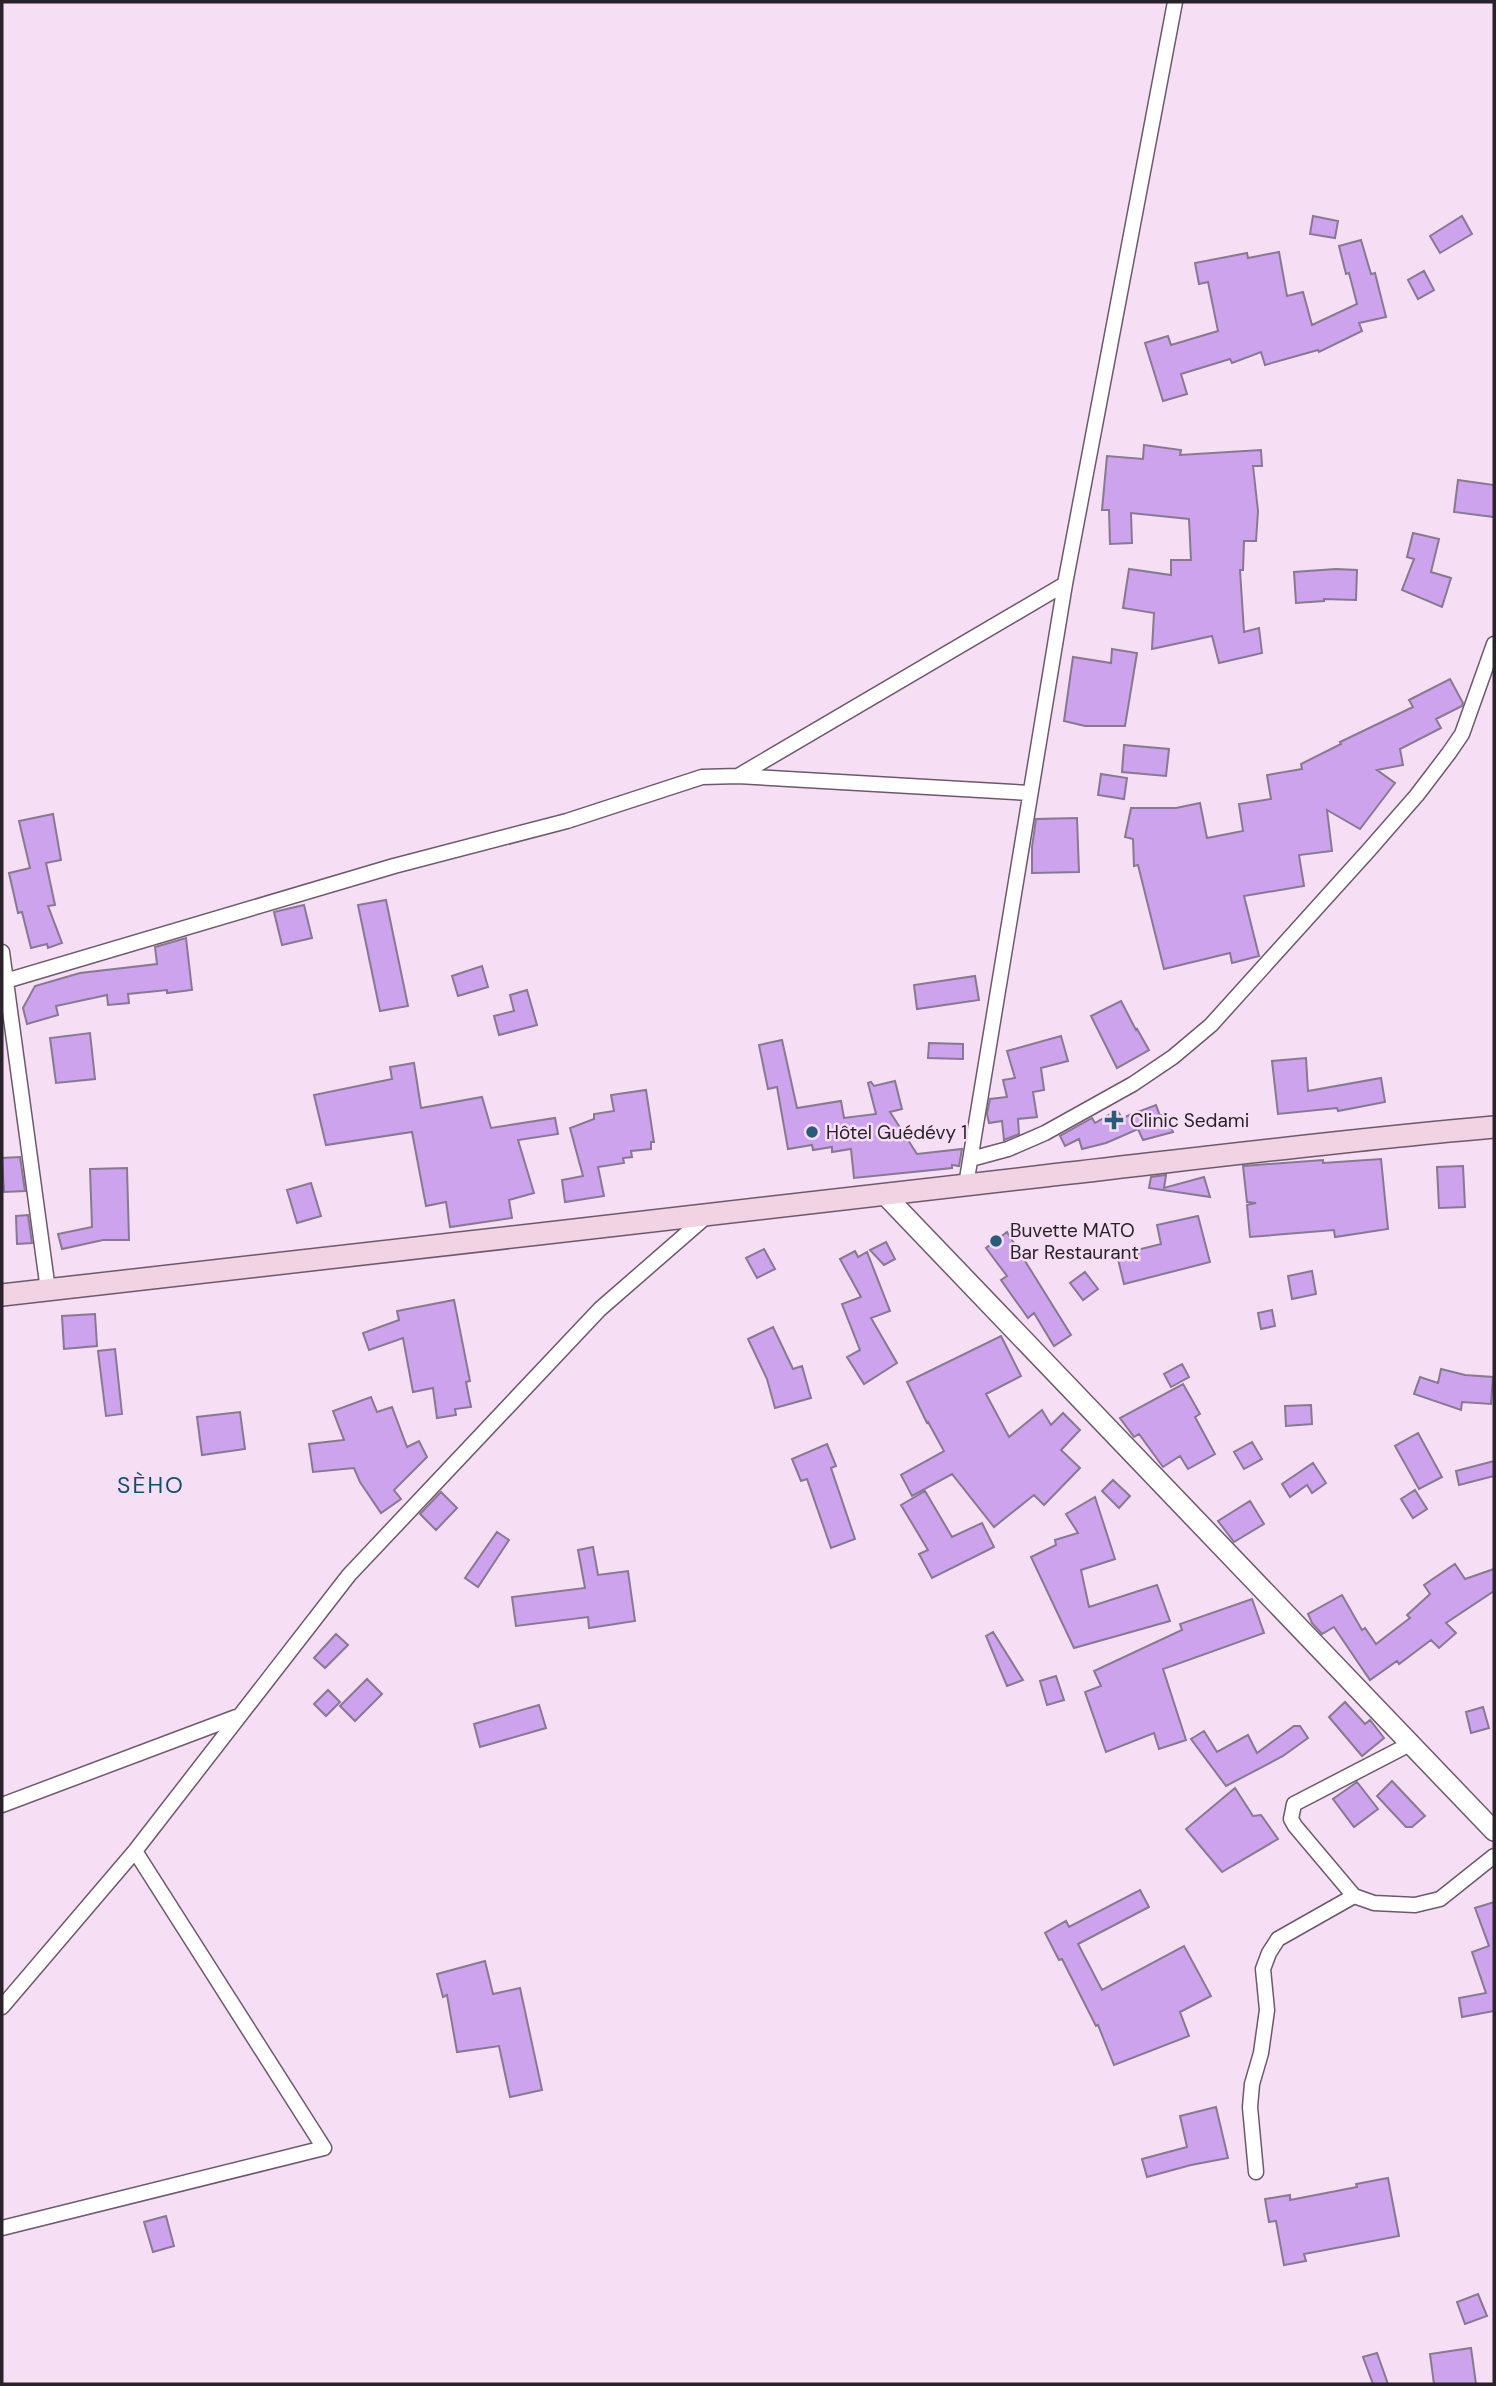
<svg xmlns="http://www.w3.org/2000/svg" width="1496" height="2386" viewBox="0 0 1496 2386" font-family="'DM Sans',sans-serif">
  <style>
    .building { fill: #cea3ed; stroke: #877991; stroke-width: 2 }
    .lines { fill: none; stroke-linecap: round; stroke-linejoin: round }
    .minor-casing { stroke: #6d596b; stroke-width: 17 }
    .tertiary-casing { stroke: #6d596b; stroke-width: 22 }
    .secondary-casing { stroke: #6d596b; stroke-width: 24 }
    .minor { stroke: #fff; stroke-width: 14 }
    .tertiary { stroke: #fff; stroke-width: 19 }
    .secondary { stroke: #f1d3e3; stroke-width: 21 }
    .poi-dot { fill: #2a5c79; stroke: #f6def4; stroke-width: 2.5 }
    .labels { text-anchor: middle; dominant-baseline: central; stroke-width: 5; stroke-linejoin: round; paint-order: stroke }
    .poi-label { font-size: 19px; fill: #2a222a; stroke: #f6def4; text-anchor: start }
    .quarter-label { font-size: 23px; letter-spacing: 2px; fill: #104e6e; stroke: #f6def4 }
  </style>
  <rect width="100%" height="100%" fill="#f6def4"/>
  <path class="building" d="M1313 216 1338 221 1335 238 1310 234Z
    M1462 216 1472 234 1440 253 1430 236Z
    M1361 240 1371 274 1375 273 1386 317 1359 323 1362 331 1319 352 1318 350 1265 365 1261 352 1232 363 1230 359 1181 374 1187 394 1163 401 1145 343 1168 336 1171 345 1218 331 1208 282 1199 284 1195 263 1247 253 1248 258 1279 252 1287 296 1303 292 1312 325 1357 304 1349 273 1346 274 1339 246Z
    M1424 271 1434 290 1418 299 1408 280Z
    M1144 445 1181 450 1180 455 1261 450 1262 466H1253L1258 511 1256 541H1244L1243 570H1240L1244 632 1259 628 1262 653 1219 663 1212 636 1152 649 1154 613 1123 608 1129 569 1171 575V560H1191L1189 519 1131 513 1132 543 1110 544 1109 510H1102L1107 456 1143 459Z
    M1458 480 1494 485V517L1454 512Z
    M1413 533 1439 539 1431 572 1451 578 1442 607 1402 590 1414 559 1407 557Z
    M1336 569 1357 570 1356 600 1324 599V601L1296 603 1294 572Z
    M1112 649 1137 653 1125 726H1085L1064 721 1073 657 1111 663Z
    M1450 679 1463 703 1462 706 1436 719 1441 728 1400 749 1403 765 1377 770 1395 783 1360 829 1327 810 1332 851 1299 855 1304 886 1244 896 1259 956 1232 963 1230 953 1164 969 1138 865 1134 866 1133 839 1125 837 1131 808H1176L1200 803 1207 838 1243 831 1239 804 1271 799 1267 775 1302 769 1301 764 1341 744 1340 742 1413 707 1409 700Z
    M1124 745 1169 749 1166 776 1122 772Z
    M1101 774 1127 778 1124 799 1098 795Z
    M53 814 61 860 46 863 55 905 48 906 62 943 48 948 47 944 31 948 22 912 18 913 9 873 30 868 19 821Z
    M1077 818 1079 872 1032 873V847L1036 819Z
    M386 900 408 1006 380 1011 358 905Z
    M304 905 312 938 282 945 274 912Z
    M186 938 192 990 167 993V990L128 994 129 1003 108 1005 107 995 56 1006 58 1015 27 1024 23 1008 35 986 80 973 157 964 155 947Z
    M482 966 488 987 458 996 452 976Z
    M975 976 979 1000 917 1009 914 985Z
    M527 990 537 1025 499 1035 494 1016 514 1011 510 995Z
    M1121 1001 1136 1030 1137 1029 1149 1050 1117 1068 1091 1016Z
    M90 1033 95 1079 56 1083 50 1038Z
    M1061 1036 1068 1061 1041 1068 1044 1090 1033 1092 1037 1117 1018 1119 1019 1134 1004 1140 1002 1121 989 1123 987 1114 990 1099 1007 1097 1003 1080 1015 1078 1007 1051Z
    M782 1040 797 1108 841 1101 844 1118 876 1114 868 1083 871 1082 874 1086 895 1081 902 1109 890 1112 917 1154 962 1149 959 1166 952 1165V1168L854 1178 851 1149 832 1152V1147L813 1150 812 1145 788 1149 777 1087 768 1089 759 1045Z
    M929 1043 963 1044V1059L928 1058Z
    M1306 1058 1308 1091 1381 1078 1385 1102 1338 1111 1337 1108 1278 1114 1272 1061Z
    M414 1063 421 1108 482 1097 491 1128 555 1118 558 1134 518 1140 534 1193 509 1200 512 1218 450 1227 446 1202 426 1206 412 1132 326 1145 314 1095 392 1079 390 1067Z
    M646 1090 654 1142H651V1149L631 1151 632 1157 623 1158 624 1163 598 1167 604 1196 565 1202 562 1180 583 1176 570 1128 594 1119V1114L614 1111 611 1095Z
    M1156 1105 1160 1116 1165 1114 1173 1132 1143 1140 1138 1129 1106 1143 1082 1149 1079 1139 1065 1146 1060 1136 1092 1118 1095 1123 1117 1110 1122 1118Z
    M20 1157 25 1191 4 1192 2 1158Z
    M1381 1159 1388 1229 1335 1237 1334 1230 1250 1237 1247 1205 1256 1203 1247 1202 1243 1166 1323 1160V1163Z
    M1463 1166 1465 1207 1439 1208 1437 1167Z
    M127 1168 129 1240H103L62 1249 58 1234 92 1227 90 1169Z
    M1166 1175 1164 1188 1204 1177 1210 1197 1149 1188 1151 1177Z
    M311 1183 321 1216 297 1223 287 1190Z
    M28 1215 32 1243 17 1244 16 1216Z
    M1198 1216 1210 1262 1124 1284 1117 1255 1161 1244 1157 1225Z
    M1007 1232 1071 1335 1054 1346 1034 1313 1028 1318 1001 1280 1007 1276 986 1248Z
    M886 1242 895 1259 884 1265 870 1250Z
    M764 1249 775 1269 757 1278 746 1258Z
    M855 1251 858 1257 867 1252 890 1311 871 1318 897 1363 864 1384 847 1357 860 1350 842 1304 861 1297 840 1259Z
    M1312 1271 1316 1294 1292 1299 1288 1276Z
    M1085 1272 1098 1289 1083 1300 1070 1283Z
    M454 1300 470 1381 466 1382 471 1407 455 1409 456 1415 437 1418 433 1388 413 1392 403 1338 369 1350 363 1333 399 1320 397 1311Z
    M1272 1310 1275 1326 1261 1329 1258 1313Z
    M95 1314 97 1346 64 1349 62 1316Z
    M773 1327 793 1369 802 1366 811 1398 775 1408 767 1379 748 1339Z
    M1001 1336 1021 1376 986 1394 1009 1437 1042 1410 1051 1425 1063 1413 1080 1430 1061 1450 1080 1468 1044 1505 1034 1495 994 1527 952 1474 912 1496 901 1475 944 1451 928 1422 927 1423 907 1382Z
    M115 1349 122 1414 106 1416 98 1351Z
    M1182 1364 1189 1377 1171 1387 1164 1374Z
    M1441 1369 1465 1375 1493 1377 1491 1404 1462 1402 1461 1410 1414 1394 1420 1377 1438 1383Z
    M1183 1384 1200 1414 1195 1417 1215 1454 1188 1469 1180 1456 1163 1467 1139 1434 1134 1437 1120 1418Z
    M371 1397 377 1412 392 1407 407 1447 419 1441 427 1457 394 1490 401 1499 381 1513 360 1482 354 1468 313 1472 309 1444 344 1440 333 1411Z
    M1311 1405 1312 1424 1286 1426 1285 1406Z
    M240 1412 245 1449 202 1455 197 1417Z
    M1418 1433 1442 1477 1419 1489 1395 1446Z
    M1252 1442 1262 1459 1244 1469 1234 1452Z
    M827 1444 836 1466 831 1468 855 1539 831 1548 807 1479 801 1481 792 1459Z
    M1494 1461V1476L1459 1485 1456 1471Z
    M1313 1463 1326 1483 1312 1493 1307 1485 1290 1497 1282 1484Z
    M1113 1480 1130 1496 1119 1508 1102 1491Z
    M1415 1490 1427 1509 1413 1518 1401 1499Z
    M925 1491 952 1537 982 1523 994 1547 932 1578 919 1554 928 1550 901 1505Z
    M441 1492 457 1508 436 1530 420 1514Z
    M1095 1497 1115 1559 1081 1570 1089 1607 1157 1585 1170 1621 1074 1648 1031 1557 1056 1545 1055 1540 1078 1533 1066 1514Z
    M1250 1501 1264 1524 1234 1542 1218 1521Z
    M497 1532 509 1540 478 1587 465 1578Z
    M593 1547 598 1575 628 1571 635 1621 589 1628 588 1617 516 1626 512 1597 585 1588 578 1550Z
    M1455 1564 1465 1579 1494 1569V1591L1446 1623 1456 1633 1439 1648 1431 1640 1399 1664 1397 1661 1370 1680 1334 1627 1322 1634 1312 1623 1308 1614 1342 1595 1362 1630 1365 1628 1376 1644 1410 1618 1407 1615 1430 1594 1424 1585Z
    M1252 1599 1264 1633 1163 1669 1186 1740 1159 1749 1154 1733 1106 1752 1085 1692 1101 1686 1094 1671 1182 1630 1180 1624Z
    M993 1632 1023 1680 1007 1686 986 1636Z
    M336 1634 348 1645 325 1668 314 1658Z
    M1056 1676 1064 1700 1047 1705 1040 1681Z
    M367 1679 382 1694 355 1721 340 1706Z
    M328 1690 340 1702 326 1716 314 1704Z
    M1345 1702 1365 1724 1370 1720 1384 1738 1362 1756 1329 1717Z
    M539 1705 546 1728 480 1747 474 1724Z
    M1483 1707 1489 1728 1471 1733 1466 1712Z
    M1294 1726H1300L1308 1738 1283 1756 1226 1786 1191 1739 1204 1731 1217 1752 1248 1735 1257 1753Z
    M1392 1781 1425 1816 1412 1827H1406L1377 1796Z
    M1357 1782 1378 1809 1354 1827 1333 1799Z
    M1235 1788 1253 1816 1261 1815 1278 1839 1222 1872 1186 1829Z
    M1140 1890 1149 1907 1078 1944 1102 1990 1184 1946 1211 1996 1180 2012 1189 2036 1114 2065 1098 2025 1096 2026 1062 1959 1059 1960 1045 1933 1066 1921 1069 1927Z
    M1494 1902V2011L1462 2017 1459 1998 1486 1993 1472 1952 1489 1946 1475 1908Z
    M485 1961 493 1994 520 1988 542 2090 510 2097 499 2046 457 2052 447 1995 443 1997 437 1974Z
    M1216 2107 1228 2158 1191 2165 1147 2177 1142 2159 1187 2147 1180 2116Z
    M1388 2178 1399 2236 1304 2254 1306 2261 1284 2265 1276 2221 1269 2222 1265 2199 1290 2195V2200L1357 2187 1356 2184Z
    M166 2216 174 2246 153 2252 144 2222Z
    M1478 2294 1487 2316 1465 2324 1457 2302Z
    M1471 2348 1476 2384H1434L1430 2354Z
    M1377 2353 1388 2384H1373L1363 2357Z"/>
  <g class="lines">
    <defs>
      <path id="minor" d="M738 776 1065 584
        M2 952 48 1290
        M2 982 394 866 567 821 702 777 738 776 1030 793
        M971 1159 1008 1149 1045 1133 1133 1084 1173 1057 1211 1025 1369 850 1417 795 1449 753 1462 734 1494 644
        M966 1185 1065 584 1175 2
        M1410 1744 1294 1804 1291 1819 1295 1826 1354 1896 1374 1903 1415 1905 1440 1899 1494 1856
        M2 1805 236 1717
        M2 2007 135 1851 349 1575 600 1309 708 1215
        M1256 2172 1250 2107 1252 2084 1261 2053 1267 2010 1263 1969 1269 1953 1278 1939 1354 1896
        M2 2228 324 2148 135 1851"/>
      <path id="tertiary" d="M884 1194 1494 1831"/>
      <path id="secondary" d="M2 1295C349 1257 697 1215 1044 1176 1194 1159 1344 1140 1494 1127"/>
    </defs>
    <use href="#minor" class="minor-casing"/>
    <use href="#tertiary" class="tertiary-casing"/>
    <use href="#secondary" class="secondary-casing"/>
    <use href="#minor" class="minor"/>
    <use href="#tertiary" class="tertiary"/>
    <use href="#secondary" class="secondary"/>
  </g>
  <g class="poi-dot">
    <path d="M1110.5 1109.5h7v7h7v7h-7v7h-7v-7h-7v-7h7z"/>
    <circle cx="812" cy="1132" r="7"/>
    <circle cx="996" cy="1241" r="7"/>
  </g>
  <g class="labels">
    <g class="poi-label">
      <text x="1130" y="1120">Clinic Sedami</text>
      <text x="826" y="1132">Hôtel Guédévy 1</text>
      <text x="1010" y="1230">Buvette MATO<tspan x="1010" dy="22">Bar Restaurant</tspan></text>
    </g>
    <g class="quarter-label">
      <text x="151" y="1485">SÈHO</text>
    </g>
  </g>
  <rect width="1496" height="2386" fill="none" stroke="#2a222a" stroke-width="7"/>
</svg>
